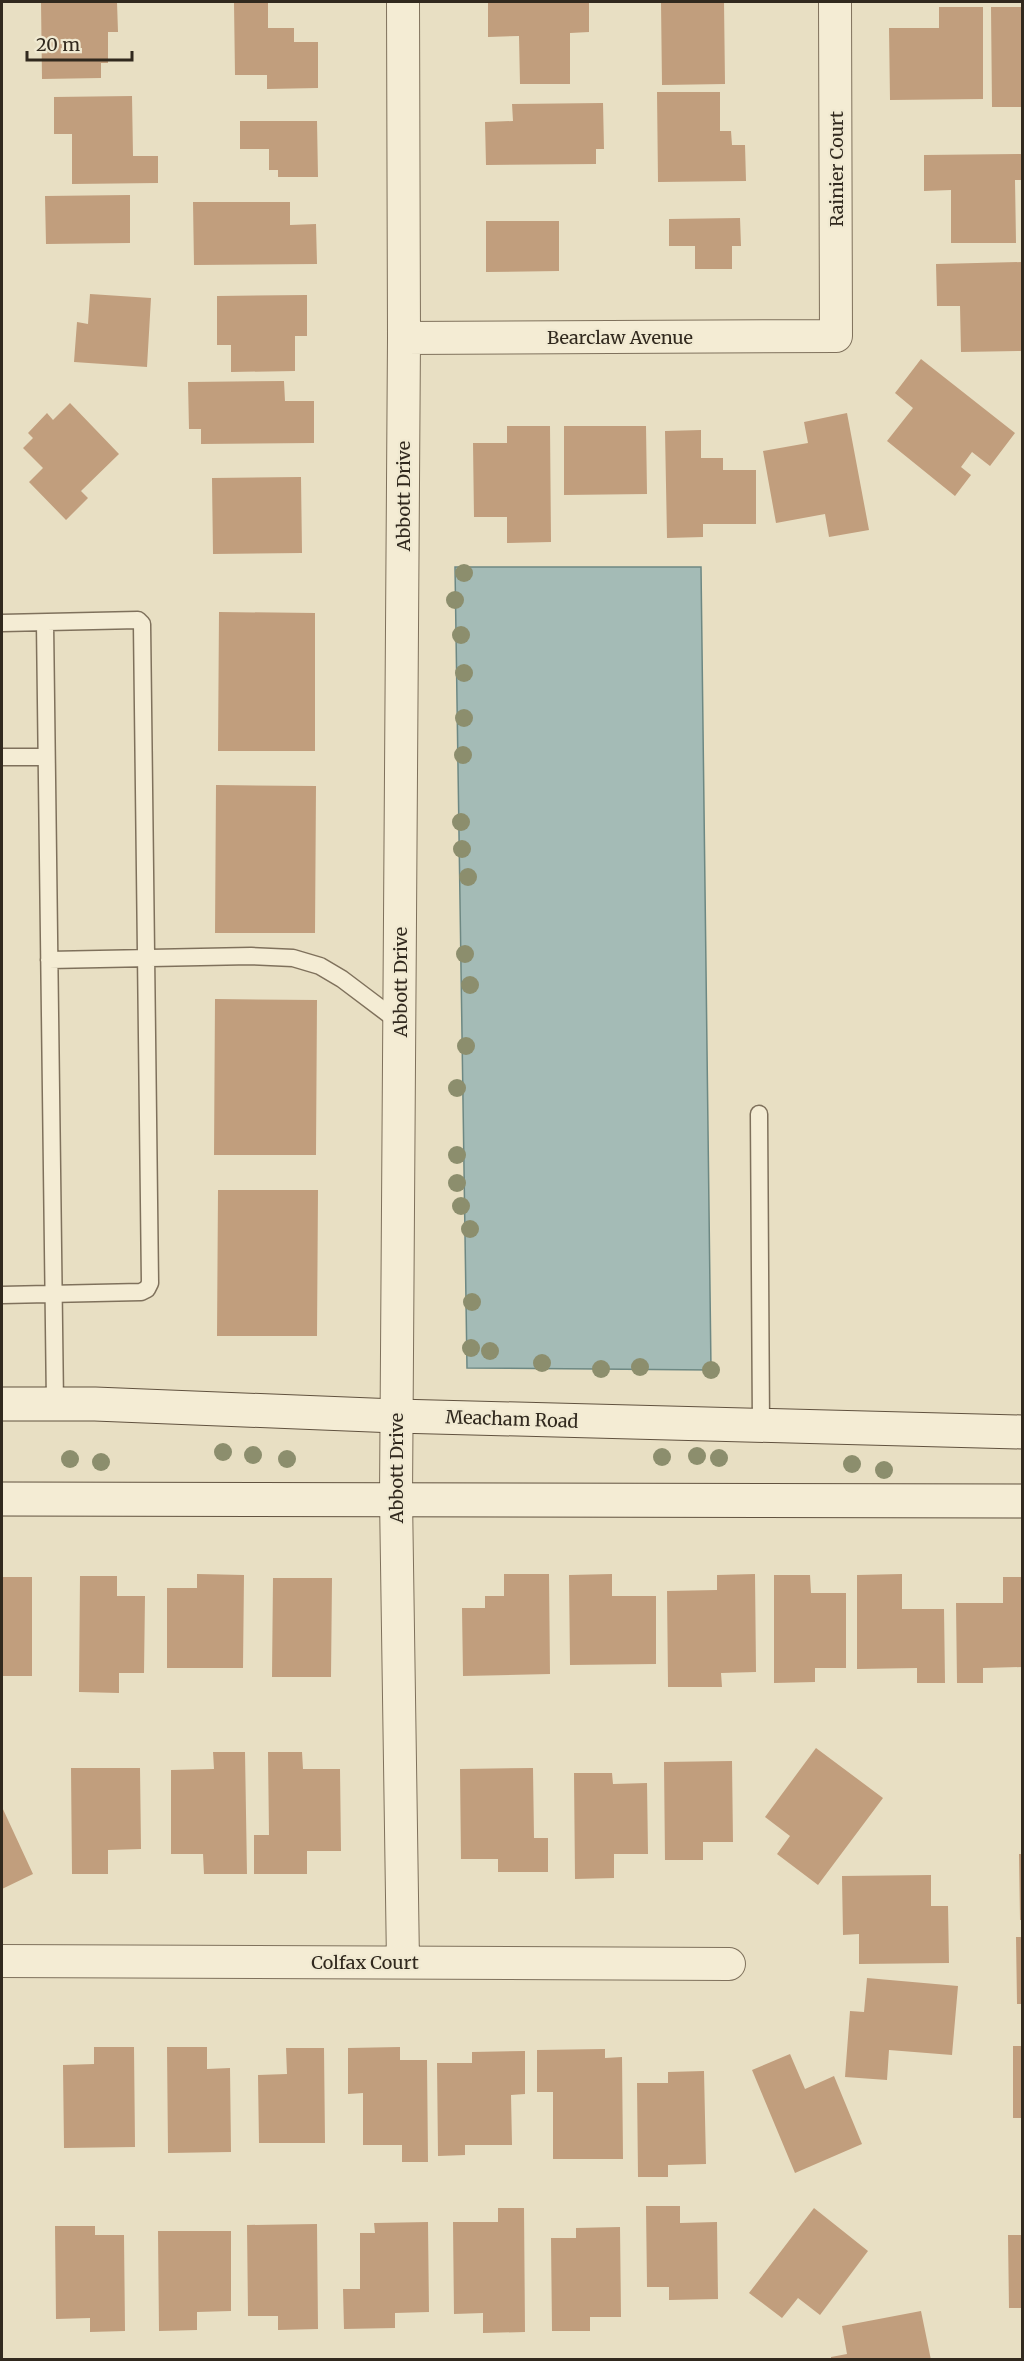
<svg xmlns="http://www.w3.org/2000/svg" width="1024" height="2361" viewBox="0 0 1024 2361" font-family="Merriweather,serif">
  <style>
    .water { fill: #a4bbb6; stroke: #6d8883; stroke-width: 1.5 }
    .building { fill: #c19e7d }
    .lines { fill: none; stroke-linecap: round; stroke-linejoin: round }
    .lane-casing { stroke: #7f715c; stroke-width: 19 }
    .street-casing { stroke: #7f715c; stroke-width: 34 }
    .secondary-casing { stroke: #61523f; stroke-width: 35 }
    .lane { stroke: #f4ecd4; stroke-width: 16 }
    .street { stroke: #f4ecd4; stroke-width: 32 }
    .secondary { stroke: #f4ecd4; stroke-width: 33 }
    .tree { fill: #8c8e6d }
    .labels { text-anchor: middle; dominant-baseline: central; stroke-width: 4.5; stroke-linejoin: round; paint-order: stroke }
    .street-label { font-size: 18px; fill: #31291e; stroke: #f0e9d1 }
  </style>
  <rect width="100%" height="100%" fill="#e8dfc3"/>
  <path class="water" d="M455 567H701L711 1370 467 1368Z"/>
  <path class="building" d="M41 2H117L118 32H108V63H101V78L42 79Z
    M488 2H589V32L570 33V84H520L519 36 488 37Z
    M661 2H724L725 84 662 85Z
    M234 3H268V28H294V42H318V88L267 89V75H235Z
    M939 7H983V99L890 100 889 28H939Z
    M991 7H1022V107H992Z
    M657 92H720V131H731L732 145H745L746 181 658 182Z
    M132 96 133 156H158V183L72 184V134H54V97Z
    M603 103 604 149H596V164L486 165 485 122 513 121 512 104Z
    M240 121H317L318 177H278V170H269V149H240Z
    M1022 154V180H1015L1016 243H951V190L924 191V155Z
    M130 195V243L46 244 45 196Z
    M193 202H290V225L316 224 317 264 194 265Z
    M740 218 741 246H732V269H695V246H669V219Z
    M486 221H559V271L486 272Z
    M1022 262V351L961 352 960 306H937L936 264Z
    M90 294 151 298 147 367 74 362 77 322 88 324Z
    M307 295V336H295V371L231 372V345H217V296Z
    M921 359 1015 433 990 466 972 452 961 467 971 475 955 496 887 441 913 408 895 393Z
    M284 381 285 401H314V443L201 444V429H189L188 382Z
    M70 403 119 454 81 491 88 498 66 520 29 482 43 468 23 448 33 438 28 433 47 413 53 420Z
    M847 413 869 530 829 537 825 514 776 523 763 451 808 443 804 422Z
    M507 426H550L551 542 507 543V517H474L473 443H507Z
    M564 426H646L647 494 564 495Z
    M701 430V458H723V470H756V524H703V537L667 538 665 431Z
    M301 477 302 553 213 554 212 478Z
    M219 612 315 613V751H218Z
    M216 785 316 786 315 933H215Z
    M215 999 317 1000 316 1155H214Z
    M218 1190H318L317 1336H217Z
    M197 1574 244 1575 243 1668H167V1588H197Z
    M504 1574H549L550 1674 463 1676 462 1608H485V1596H504Z
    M612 1574V1596H656V1664L570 1665 569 1575Z
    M755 1574 756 1672 721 1673 722 1687H668L667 1591 717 1590V1575Z
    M902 1574V1609H944L945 1683H917V1668L857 1669V1575Z
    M774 1575H810L811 1593H846V1668H815V1682L774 1683Z
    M80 1576H117V1596H145L144 1673H119V1693L79 1692Z
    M2 1577H32V1676H2Z
    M1003 1577H1022V1667L983 1668V1683H957L956 1603H1003Z
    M273 1578H332L331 1677H272Z
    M816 1748 883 1798 818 1885 777 1854 790 1836 765 1817Z
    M213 1752H245L247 1874H204L203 1854H171V1770L214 1769Z
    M268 1752H302L303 1769H340L341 1851H307V1874H254V1835H269Z
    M732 1761 733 1842H703V1860H665L664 1762Z
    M71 1768H140L141 1849 108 1850V1874H72Z
    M533 1768 534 1838H548V1872H498V1859H461L460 1769Z
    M574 1773H612L613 1784 647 1783 648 1854H614V1878L575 1879Z
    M2 1807 33 1874 2 1889Z
    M1019 1854H1022V1920H1020Z
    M931 1875V1906H948L949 1963 859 1964V1934L843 1935 842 1876Z
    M1016 1937H1022V2004H1017Z
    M867 1978 958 1986 952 2055 889 2050 887 2080 845 2077 850 2011 864 2012Z
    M1013 2046H1022V2118H1013Z
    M94 2047H134L135 2147 64 2148 63 2065 94 2064Z
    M167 2047H207V2069L230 2068 231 2152 168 2153Z
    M400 2047V2060H427L428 2162H402V2145H363V2093L348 2094V2048Z
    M286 2048H324L325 2143H259L258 2075 287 2074Z
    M605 2049V2058L622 2057 623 2159H553V2092H537V2050Z
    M525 2051V2094L511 2095 512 2145H465V2155L438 2156 437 2063H472V2052Z
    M790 2054 805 2089 834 2076 862 2144 795 2173 752 2070Z
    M704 2071 706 2164 668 2165V2177H638L637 2083H668V2072Z
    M646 2206H680V2223L717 2222 718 2299 669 2300V2287H647Z
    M498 2208H524L525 2332 483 2333V2313L454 2314 453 2222H498Z
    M814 2208 868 2251 820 2315 798 2298 782 2318 749 2293Z
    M428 2222 429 2312 395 2313V2328L344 2329 343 2289H360V2233H375L374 2223Z
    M317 2224 318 2329 278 2330V2316H248L247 2225Z
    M55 2226H95V2235H124L125 2331 90 2332V2318L56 2319Z
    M620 2227 621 2317H590V2331H552L551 2238H576V2228Z
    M158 2231H231V2311L197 2312V2330L159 2331Z
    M1008 2235H1022V2308H1009Z
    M921 2311 931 2360H831V2357L847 2354 842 2326Z"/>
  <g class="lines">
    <defs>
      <path id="lane" d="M2 623 138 620 142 624 150 1283 147 1289 141 1292 2 1295
        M45 623 55 1404
        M2 757H46
        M49 960 251 956 293 958 320 966 342 979 399 1022
        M759 1114 761 1426"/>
      <path id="street" d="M403 2 404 338 396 1498 403 1962
        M404 338 836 336 835 2
        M2 1961 729 1964"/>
      <path id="secondary" d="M2 1404H95L396 1416 1022 1432
        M2 1499 1022 1501"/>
    </defs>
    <use href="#lane" class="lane-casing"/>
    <use href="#street" class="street-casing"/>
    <use href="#secondary" class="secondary-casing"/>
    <use href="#lane" class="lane"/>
    <use href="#street" class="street"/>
    <use href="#secondary" class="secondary"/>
  </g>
  <g class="tree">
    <circle cx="464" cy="573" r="9"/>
    <circle cx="455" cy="600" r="9"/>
    <circle cx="461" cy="635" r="9"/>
    <circle cx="464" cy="673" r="9"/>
    <circle cx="464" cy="718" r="9"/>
    <circle cx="463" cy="755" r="9"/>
    <circle cx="461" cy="822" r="9"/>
    <circle cx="462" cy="849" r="9"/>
    <circle cx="468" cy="877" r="9"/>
    <circle cx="465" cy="954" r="9"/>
    <circle cx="470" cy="985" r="9"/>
    <circle cx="466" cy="1046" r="9"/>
    <circle cx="457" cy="1088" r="9"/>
    <circle cx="457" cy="1155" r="9"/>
    <circle cx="457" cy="1183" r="9"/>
    <circle cx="461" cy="1206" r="9"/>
    <circle cx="470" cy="1229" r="9"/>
    <circle cx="472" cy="1302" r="9"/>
    <circle cx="471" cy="1348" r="9"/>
    <circle cx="490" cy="1351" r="9"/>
    <circle cx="542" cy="1363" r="9"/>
    <circle cx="640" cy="1367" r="9"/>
    <circle cx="601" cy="1369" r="9"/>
    <circle cx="711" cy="1370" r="9"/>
    <circle cx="223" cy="1452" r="9"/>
    <circle cx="253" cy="1455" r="9"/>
    <circle cx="697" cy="1456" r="9"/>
    <circle cx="662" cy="1457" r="9"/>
    <circle cx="719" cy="1458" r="9"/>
    <circle cx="70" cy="1459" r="9"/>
    <circle cx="287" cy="1459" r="9"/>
    <circle cx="101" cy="1462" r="9"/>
    <circle cx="852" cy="1464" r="9"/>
    <circle cx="884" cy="1470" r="9"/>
  </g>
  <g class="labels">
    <g class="street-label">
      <text transform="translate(836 169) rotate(-90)">Rainier Court</text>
      <text x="620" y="337">Bearclaw Avenue</text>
      <text transform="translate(403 496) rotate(-90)">Abbott Drive</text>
      <text transform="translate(400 982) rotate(-90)">Abbott Drive</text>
      <text transform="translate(512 1419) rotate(2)">Meacham Road</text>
      <text transform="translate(396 1468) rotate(-90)">Abbott Drive</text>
      <text x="365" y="1962">Colfax Court</text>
    </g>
  </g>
  <rect width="1024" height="2361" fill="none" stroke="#31291e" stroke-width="6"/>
  <path d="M27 51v9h105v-9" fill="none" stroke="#31291e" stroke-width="3"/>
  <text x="36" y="51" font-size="18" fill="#31291e" stroke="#f0e9d1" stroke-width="4.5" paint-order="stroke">20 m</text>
</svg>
